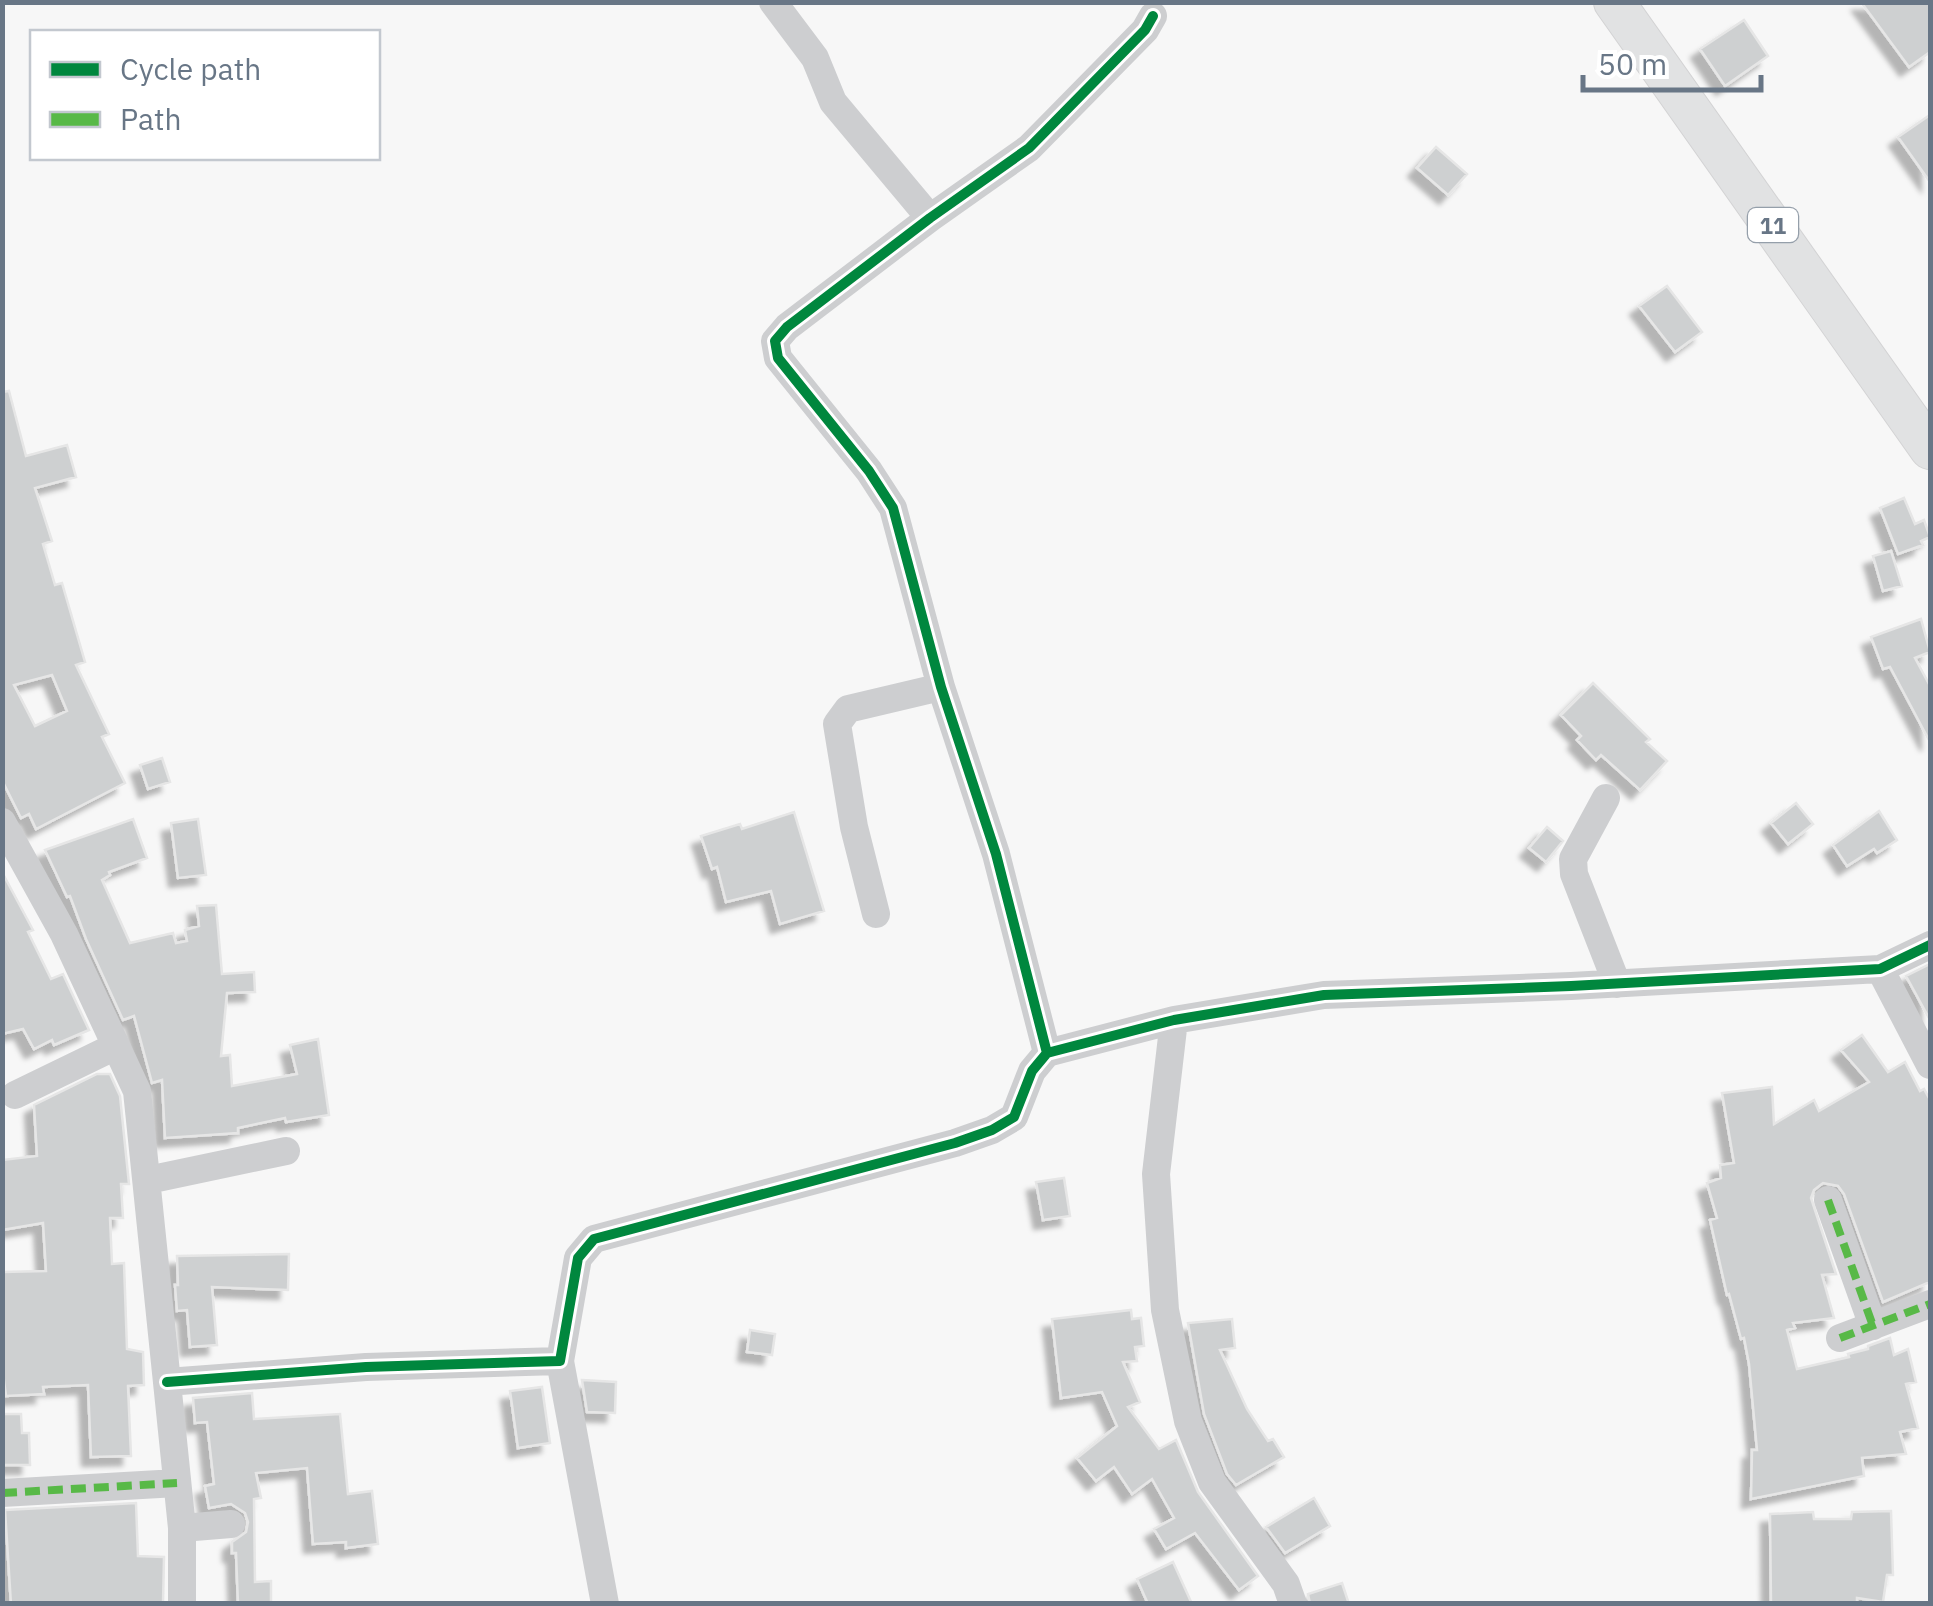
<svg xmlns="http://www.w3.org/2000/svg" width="1933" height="1606" viewBox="0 0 1933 1606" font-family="'IBM Plex Sans',sans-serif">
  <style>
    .building { fill: #ced0d1; stroke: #e6e6e6; stroke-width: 2.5; fill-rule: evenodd; filter: url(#shadow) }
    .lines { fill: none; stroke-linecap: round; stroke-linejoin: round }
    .highway-casing { stroke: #d3d3d4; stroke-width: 42 }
    .minor { stroke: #cdced0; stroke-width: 28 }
    .highway { stroke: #e1e2e3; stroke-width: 40 }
    .quiet { stroke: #58b947; stroke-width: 8; stroke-dasharray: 15 8; stroke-linecap: butt }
    .cycleway-casing { stroke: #fff; stroke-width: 16 }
    .cycleway { stroke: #00873e; stroke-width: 10 }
    .labels { text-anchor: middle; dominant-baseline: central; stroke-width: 10; stroke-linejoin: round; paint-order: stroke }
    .shield { fill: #fff; stroke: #959faa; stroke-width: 2.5 }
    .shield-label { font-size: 22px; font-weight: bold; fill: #687686 }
  </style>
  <defs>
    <filter id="shadow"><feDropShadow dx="-9" dy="9" stdDeviation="2.5" flood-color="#0004"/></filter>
  </defs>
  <rect width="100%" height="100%" fill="#f7f7f7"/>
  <path class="building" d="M1861 2H1930V52L1909 67Z
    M1744 20 1768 56 1725 86 1700 49Z
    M1930 115V182L1898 137Z
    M1436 147 1467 174 1448 195 1417 168Z
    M1667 286 1702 332 1675 352 1639 306Z
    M9 391 26 456 67 445 76 477 35 488 52 541 43 544 55 585 62 583 85 662 76 665 109 734 102 737 125 783 36 829 29 814 21 818 2 780V392ZM52 675 67 711 35 726 14 685Z
    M1904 498 1915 524 1924 520 1930 537 1921 541 1923 545 1898 554 1880 508Z
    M1891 551 1902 586 1883 591 1873 556Z
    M1921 619 1930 652 1915 658 1930 686V742L1890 667 1883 669 1871 637Z
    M1593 683 1650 739 1646 742 1667 761 1640 790 1601 755 1596 760 1577 740 1581 736 1561 715Z
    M162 758 170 782 148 789 140 765Z
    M1796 803 1813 824 1788 844 1771 823Z
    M1879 811 1897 840 1877 853 1874 849 1847 866 1833 845Z
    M794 812 824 911 780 924 771 891 726 902 717 867 712 869 701 836 740 824 742 829Z
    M133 819 147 858 109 872 110 875 102 880 130 943 173 933 176 943 187 941 185 930 199 926 197 906 216 905 222 974 254 972 255 992 227 993 221 1056 230 1055 232 1086 297 1074 290 1045 318 1039 329 1115 286 1122 285 1118 238 1128V1133L165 1138 162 1080 152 1083 134 1016 123 1020 86 939 70 896 67 897 45 850Z
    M198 819 206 875 178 878 171 823Z
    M1547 827 1563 841 1546 862 1529 848Z
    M2 872 33 930 28 932 51 979 63 974 89 1030 54 1045 52 1040 34 1049 23 1029 2 1034Z
    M1930 964V1020L1906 976Z
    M1862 1035 1888 1072 1905 1062 1920 1091 1924 1089 1930 1100V1282L1883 1302 1844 1194 1838 1186 1823 1183 1814 1190 1811 1198 1836 1274 1822 1275 1834 1318 1793 1323 1795 1328 1787 1330 1797 1369 1849 1357 1848 1354 1868 1349V1346L1890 1338 1894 1355 1908 1349 1916 1382 1906 1384 1918 1428 1900 1432 1906 1454 1862 1458 1864 1476 1751 1499 1752 1450H1757L1749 1364 1744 1338 1741 1339 1729 1294 1727 1295 1710 1220 1717 1218 1707 1183 1721 1178 1720 1165 1734 1163 1722 1093 1772 1087 1774 1124 1814 1100 1819 1111 1869 1082 1841 1050Z
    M97 1074H110L120 1096 129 1184H121L123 1218H110L112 1264 124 1263 127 1349 143 1352 144 1385 128 1386 131 1456 91 1457 88 1385 43 1387 44 1394 6 1396 2 1366V1272L46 1271 43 1223 2 1230V1160L37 1156 34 1105Z
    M1064 1178 1070 1216 1043 1220 1036 1182Z
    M289 1254 288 1290 212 1287 217 1345 190 1347 187 1310 177 1311 175 1285H178L177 1256Z
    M1131 1310 1132 1319 1141 1318 1144 1346 1135 1347 1137 1361 1123 1362 1140 1402 1128 1407 1159 1449 1176 1440 1198 1492 1258 1576 1239 1590 1195 1533 1166 1549 1154 1529 1174 1518 1152 1479 1132 1494 1114 1467 1096 1481 1077 1458 1117 1426 1102 1392 1061 1398 1052 1319Z
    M1232 1319 1235 1348 1220 1350 1247 1409 1268 1441 1273 1439 1284 1457 1236 1485 1227 1474 1204 1414 1188 1323Z
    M750 1330 775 1334 772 1355 747 1352Z
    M582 1380 616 1382 615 1413 587 1412Z
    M542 1387 550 1443 518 1448 510 1391Z
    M252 1393 254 1419 340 1414 348 1494 372 1491 378 1544 346 1548V1542L313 1544 307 1468 256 1473 261 1498 254 1499 255 1582 271 1581V1604H238L236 1553H232V1542L246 1532 248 1522 245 1513 231 1504 209 1508 205 1486 214 1484 207 1422 195 1423 193 1398Z
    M2 1414H21L22 1433H29L30 1465H2Z
    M1314 1498 1330 1526 1285 1553 1266 1527Z
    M136 1503 138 1556 164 1557 163 1604H11L5 1510Z
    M1891 1511 1893 1575H1887L1883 1602 1857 1598V1604H1771L1770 1514 1813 1512 1814 1519H1851L1852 1512Z
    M1173 1562 1192 1604H1148L1137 1579Z
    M1342 1583 1349 1604H1310L1308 1594Z"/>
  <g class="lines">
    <defs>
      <path id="highway" d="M1614 2 1930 449"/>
    </defs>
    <use href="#highway" class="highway-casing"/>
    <path class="minor" d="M773 2 815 58 833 102 930 218
      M1606 798 1573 859 1574 874 1617 984
      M2 822 64 934 137 1091 182 1528V1604
      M876 914 854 827 837 724 848 709 941 687
      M1880 969 1930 1065
      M1174 1020 1156 1174 1165 1310 1188 1421 1212 1482 1286 1584 1293 1604
      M1047 1053 996 854 941 687 893 508 869 471 778 358 775 341 787 327 930 218 1029 148 1145 30 1153 16
      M15 1095 116 1046
      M148 1180 286 1151
      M1828 1200 1873 1326
      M1840 1338 1930 1304
      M560 1361 605 1604
      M167 1382 366 1367 560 1361 578 1258 594 1239 955 1143 992 1130 1014 1117 1032 1071 1047 1053 1174 1020 1324 995 1571 986 1880 969 1930 945
      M2 1493 177 1483
      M182 1528 231 1524"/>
    <use href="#highway" class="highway"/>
    <path class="quiet" d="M1828 1200 1873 1326
      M1840 1338 1930 1304
      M2 1493 177 1483"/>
    <defs>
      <path id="cycleway" d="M1047 1053 996 854 941 687 893 508 869 471 778 358 775 341 787 327 930 218 1029 148 1145 30 1153 16
        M167 1382 366 1367 560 1361 578 1258 594 1239 955 1143 992 1130 1014 1117 1032 1071 1047 1053 1174 1020 1324 995 1571 986 1880 969 1930 945"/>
    </defs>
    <use href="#cycleway" class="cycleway-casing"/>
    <use href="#cycleway" class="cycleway"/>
  </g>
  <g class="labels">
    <rect class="shield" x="1748" y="208" width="50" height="34" rx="8"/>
    <g class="shield-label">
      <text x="1773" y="225">11</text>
    </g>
  </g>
  <rect width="1933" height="1606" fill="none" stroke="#687686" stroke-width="10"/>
  <rect x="30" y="30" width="350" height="130" fill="#ffffff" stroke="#c3c8cf" stroke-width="2.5"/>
  <rect x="50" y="62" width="50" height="15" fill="#00873e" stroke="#c3c8cf" stroke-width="2.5"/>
  <text x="120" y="80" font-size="30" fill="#687686">Cycle path</text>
  <rect x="50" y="112" width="50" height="15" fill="#58b947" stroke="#c3c8cf" stroke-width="2.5"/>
  <text x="120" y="130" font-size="30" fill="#687686">Path</text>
  <path d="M1583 75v15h178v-15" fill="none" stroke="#687686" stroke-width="5"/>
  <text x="1598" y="75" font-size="30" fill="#687686" stroke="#ffffff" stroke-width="8" paint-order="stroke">50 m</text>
</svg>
